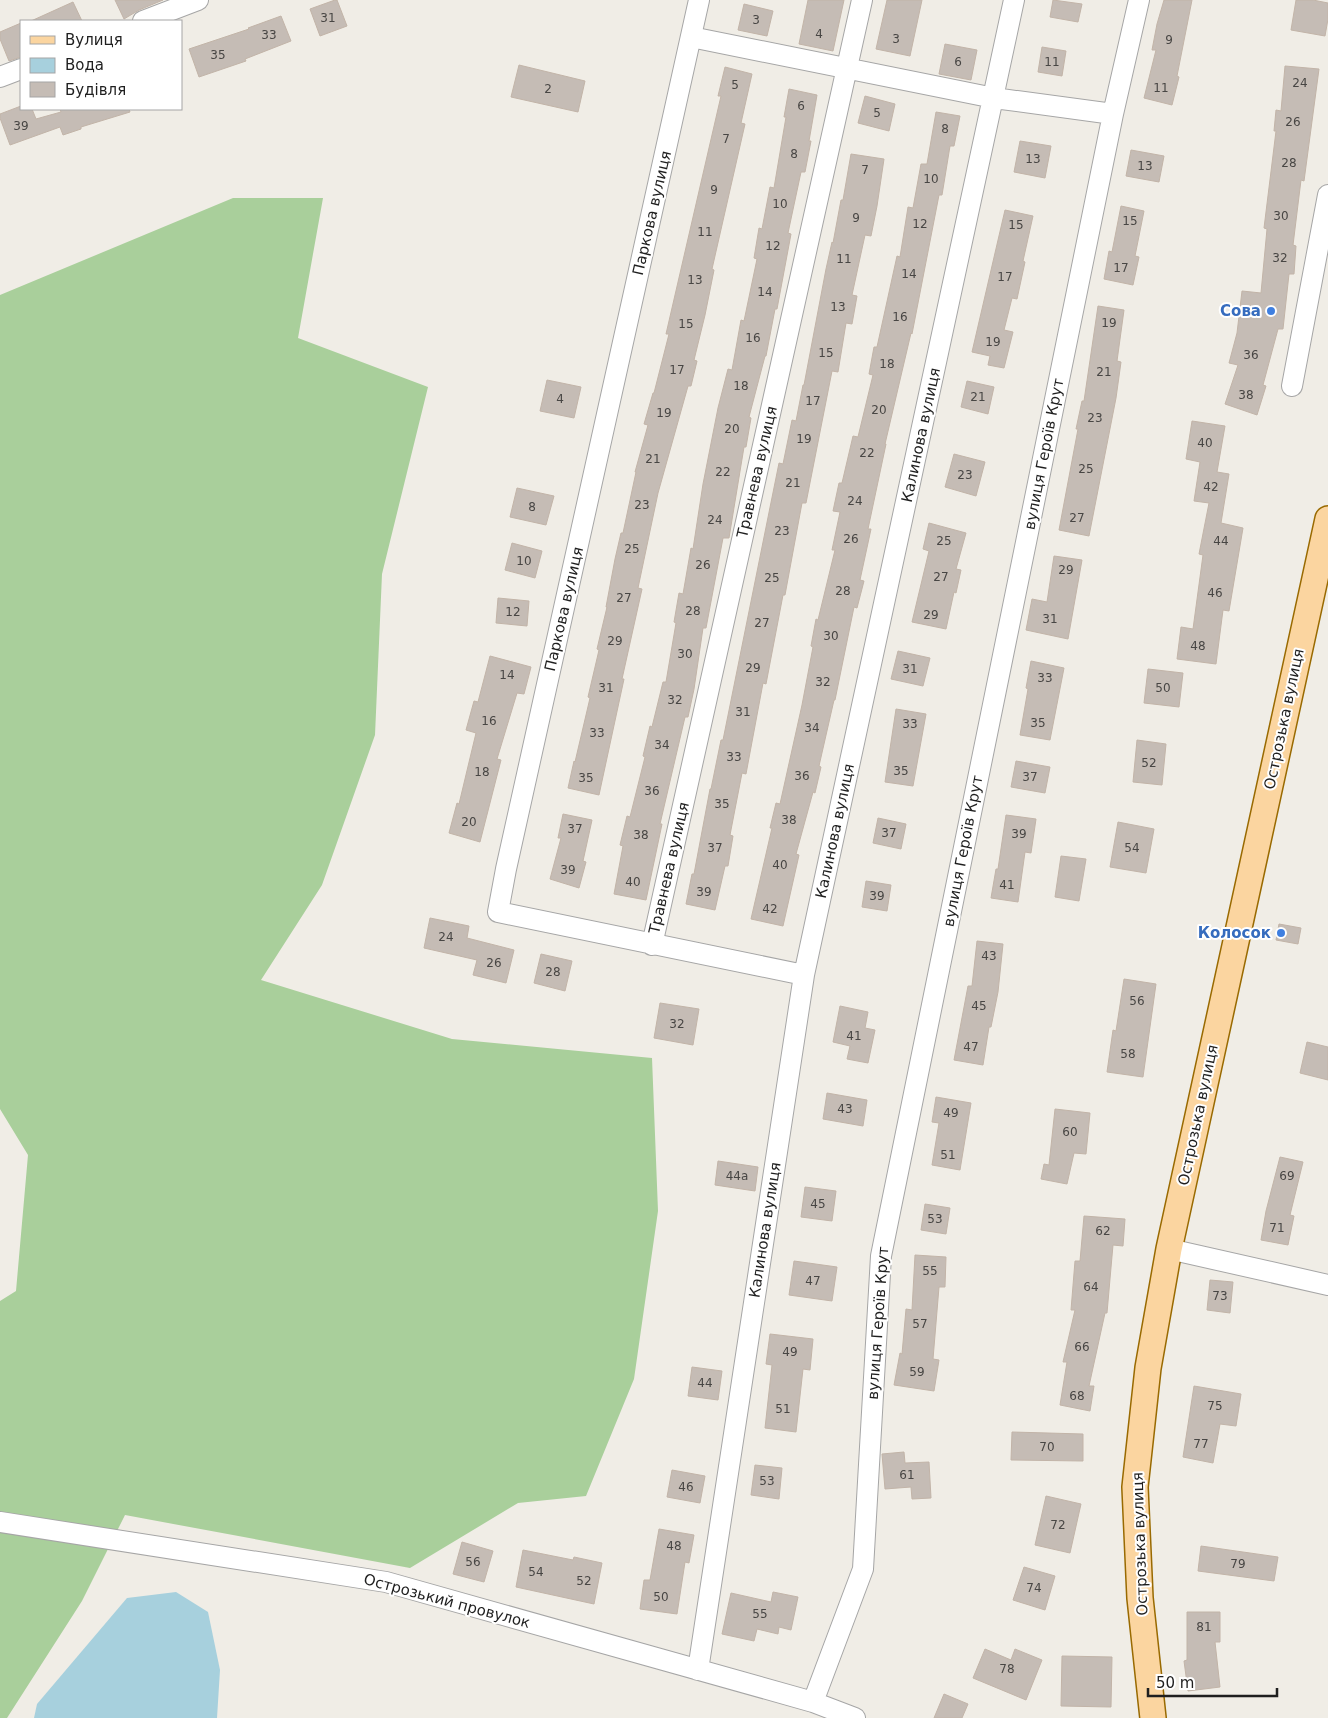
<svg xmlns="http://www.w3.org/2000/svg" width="1328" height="1718" viewBox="0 0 1328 1718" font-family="'DejaVu Sans',sans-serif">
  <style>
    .forest { fill: #a9cf9b }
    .water { fill: #a7d0dd }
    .building { fill: #c5bcb5; stroke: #c2b4a8 }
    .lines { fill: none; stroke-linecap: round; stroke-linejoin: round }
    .minor-casing { stroke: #a6a6a6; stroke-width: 22 }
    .major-casing { stroke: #996a01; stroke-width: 28 }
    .minor { stroke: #fff; stroke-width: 20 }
    .major { stroke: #fbd5a0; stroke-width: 25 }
    .shop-dot { fill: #3f7fe0; stroke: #fff; stroke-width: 2 }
    .labels { text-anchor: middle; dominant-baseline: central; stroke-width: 4; stroke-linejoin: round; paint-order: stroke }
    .number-label { font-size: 12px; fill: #484644 }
    .street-label { font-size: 15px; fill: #1f1f1f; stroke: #fff }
    .shop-label { font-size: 15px; font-weight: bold; fill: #366cbe; stroke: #fff; text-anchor: end }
  </style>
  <rect width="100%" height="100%" fill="#f0ede6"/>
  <path class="forest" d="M233 198H323L298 338 428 387 382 574 375 735 322 885 261 980 452 1039 652 1058 658 1211 634 1379 586 1496 518 1503 410 1568 125 1515 82 1601 7 1718H0V1301L16 1291 28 1155 0 1109V295Z"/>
  <path class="water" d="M176 1592 208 1612 220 1670 217 1718H34L37 1704 127 1598Z"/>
  <path class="building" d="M115 0H163L139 10 124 19Z
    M335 0H337L347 26 320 36 310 9Z
    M808 0H844L833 51 799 44Z
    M887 0H922L910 56 876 49Z
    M1053 0 1082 4 1078 22 1050 17Z
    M1164 0H1192L1177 76 1179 77 1172 105 1144 98 1156 50H1152L1157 24Z
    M1296 0H1313L1328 3V19L1325 36 1291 30Z
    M73 2 82 21H31Z
    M744 4 773 11 767 36 738 30Z
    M281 16 291 41 245 59 246 61 199 77 189 49 249 29 248 28Z
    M21 23V57L9 61 0 39V32Z
    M945 44 977 50 971 80 939 74Z
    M1042 47 1066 51 1062 76 1038 72Z
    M519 65 585 81 578 112 511 97Z
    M1285 66 1319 69 1304 181 1301 180 1293 245 1296 246 1294 274H1289L1283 329H1278L1263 385 1266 386 1257 415 1225 404 1238 365 1229 363 1237 333 1242 291 1261 293 1267 229 1264 228 1276 131H1274L1276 110 1281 111Z
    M725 67 752 74 741 123 745 124 712 269 714 270 705 315 694 360 697 361 691 386H688L658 493 638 588 642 589 622 679H624L599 795 568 788 574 761 575 762 590 698 588 697 599 650 597 649 607 607H606L615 559 621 533H623L636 472H635L648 425 644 424 653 393H654L669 334H666L721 96H718Z
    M789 89 817 95 809 141H811L805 172H801L788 233 791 234 777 309H775L766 356H765L749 417 751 418 746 447H744L729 538H723L706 628H703L694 689 688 717H685L660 824H662L646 900 614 894 623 846 620 845 627 816 630 817 645 757 643 756 650 726 652 727 663 682H666L676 623 674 622 679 593 683 594 691 548 693 549 703 484 718 408 728 369 732 370 741 320 744 321 757 259 754 258 759 228 762 229 770 187 774 188 786 117H784Z
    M865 96 895 104 889 131 858 123Z
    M21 106V109H32L36 119 61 112 60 109H129L130 112 81 127V129L63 135 60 127 10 145 0 118V114Z
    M936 112 960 116 954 146H950L942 195H939L912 334 911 333 885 444H886L868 529H871L860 580 864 581 857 608 854 607 835 700H834L819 766 821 767 815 793 813 792 796 854 799 855 783 926 751 919 772 828H770L776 803 780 804 802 705 813 647 811 646 816 619 818 620 835 550H832L840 512 833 511 839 483H842L853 436 858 437 873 375 869 374 874 347H877L897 256 900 257 908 207 913 208 921 164H927Z
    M1020 141 1051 146 1045 178 1014 172Z
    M1131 150 1164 156 1159 182 1126 176Z
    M851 154 884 159 877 206 871 236 865 235 852 295 857 296 852 324 846 323 838 372 832 371 806 503H802L785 595H783L766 684 763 683 746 774 742 773 730 835 733 836 728 866H725L715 910 686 904 692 874H694L710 789H711L721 740H723L779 463 783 464 792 420 796 421 803 385H804L826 269 832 242 833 243 841 200H843Z
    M1121 206 1144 211 1135 256 1139 257 1133 285 1104 279 1109 251 1112 252Z
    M1005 210 1033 216 1023 261 1025 262 1017 299 1012 298 1004 330 1013 332 1004 368 988 365 990 356 972 352Z
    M1098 306 1124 310 1117 361 1121 362 1116 398 1089 536 1059 530 1078 429H1076L1082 401H1084Z
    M547 380 581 387 574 418 540 411Z
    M967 381 994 387 988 414 961 407Z
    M1192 421 1225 426 1217 472 1229 474 1221 523 1243 528 1229 611 1223 610 1216 664 1177 659 1181 627 1193 629 1203 555 1199 554 1209 503 1194 501 1200 462 1186 459Z
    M954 454 985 462 976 496 945 487Z
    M517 488 554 496 546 525 510 517Z
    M929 523 966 533 956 569 961 570 956 593 954 592 946 629 912 622 929 551 923 549Z
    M512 543 542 551 535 578 505 570Z
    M1054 556 1082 560 1068 639 1026 630 1032 599 1047 602Z
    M498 598 529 601 527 626 496 623Z
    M898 651 930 658 923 686 891 679Z
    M490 656 531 667 524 694 517 693 497 759 501 760 480 842 449 833 457 803 459 804 476 733 466 730 474 701 478 702Z
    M1031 661 1064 668 1050 740 1020 735 1028 689 1026 688Z
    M1148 669 1183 673 1179 707 1144 703Z
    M896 709 926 714 913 786 885 782Z
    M1137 740 1166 744 1162 785 1133 782Z
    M1016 761 1050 767 1045 793 1011 787Z
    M563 814 592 820 583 861 586 862 579 888 550 879 561 838H558Z
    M1006 815 1036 819 1031 853 1025 852 1018 902 991 898 996 869H998Z
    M878 818 906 824 901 849 873 843Z
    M1118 822 1154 829 1146 873 1110 867Z
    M1061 856 1086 859 1079 901 1055 897Z
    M866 881 891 885 887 911 862 907Z
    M430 918 469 926 467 938 514 950 506 983 473 975 477 960 424 948Z
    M1279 924 1301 928 1298 944 1276 940Z
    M977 941 1003 944 998 992 991 1027H989L983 1065 954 1060 968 986H972Z
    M541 954 572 961 565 991 534 983Z
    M1124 979 1156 984 1143 1077 1107 1072 1113 1030 1116 1031Z
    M660 1003 699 1009 693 1045 654 1038Z
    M840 1006 868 1012 865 1028 875 1030 868 1063 847 1059 850 1046 833 1042Z
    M1307 1042 1328 1047V1080L1300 1073Z
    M827 1093 867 1100 863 1126 823 1119Z
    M936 1097 971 1103 960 1170 932 1165 939 1123 932 1122Z
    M1055 1109 1090 1113 1086 1154 1074 1153 1067 1184 1041 1179 1044 1164 1049 1165Z
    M1280 1157 1303 1162 1290 1215 1294 1216 1288 1245 1261 1240 1266 1211Z
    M718 1161 758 1167 755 1191 715 1185Z
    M805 1187 836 1191 832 1221 801 1217Z
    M925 1204 950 1208 946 1234 921 1230Z
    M1084 1216 1125 1219 1123 1246 1113 1245 1107 1313H1105L1089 1386H1094L1090 1411 1060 1405 1067 1362H1063L1075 1310H1071L1075 1261H1080Z
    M915 1255 946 1257 945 1287H939L933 1359 939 1360 934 1391 894 1385 900 1353 902 1354 906 1309 912 1310Z
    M794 1261 837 1267 832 1301 789 1295Z
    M1210 1280 1233 1282 1230 1313 1207 1310Z
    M770 1334 813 1339 810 1370 803 1369 796 1432 765 1428 772 1365 766 1364Z
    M692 1367 722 1371 718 1400 688 1396Z
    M1194 1386 1241 1394 1236 1426 1220 1424 1213 1463 1183 1457Z
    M1012 1432 1083 1434V1461L1011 1460Z
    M904 1452 905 1463 929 1462 931 1498 912 1499 911 1487 885 1489 882 1454Z
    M755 1465 782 1468 779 1499 751 1495Z
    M672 1470 705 1476 700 1503 667 1497Z
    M1046 1496 1081 1504 1070 1553 1035 1545Z
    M659 1529 694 1535 689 1563 685 1562 677 1614 640 1609 644 1580H650Z
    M462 1542 493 1551 484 1582 453 1574Z
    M1201 1546 1278 1557 1274 1581 1198 1571Z
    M523 1550 573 1560 574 1557 602 1563 594 1604 516 1587Z
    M1024 1567 1055 1576 1045 1610 1013 1600Z
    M773 1592 798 1597 791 1630 779 1627 778 1634 757 1629 754 1641 722 1634 731 1593 771 1602Z
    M1187 1612H1220V1642H1215L1220 1687 1188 1691 1184 1661 1187 1660Z
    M985 1649 1011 1660 1015 1649 1042 1660 1026 1700 973 1678Z
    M1062 1656 1112 1657 1111 1707 1061 1706Z
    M944 1694 968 1704 962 1718H934Z"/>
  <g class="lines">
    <defs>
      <path id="minor" d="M699 0 506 869 498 912 804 975
        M143 21 198 0
        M691 37 994 98 1113 114
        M0 77 21 69
        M1292 386 1328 195
        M652 945 862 0
        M1169 1249 1328 1285
        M0 1522 386 1582 813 1702 855 1718
        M698 1670 804 975 1014 0
        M813 1702 863 1569 881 1256 1113 114 1139 0"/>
      <path id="major" d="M1153 1718 1140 1598 1135 1487 1148 1368 1169 1249 1328 519"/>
    </defs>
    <use href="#minor" class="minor-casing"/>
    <use href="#major" class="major-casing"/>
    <use href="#minor" class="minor"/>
    <use href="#major" class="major"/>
  </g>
  <g class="shop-dot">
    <circle cx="1271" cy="311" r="5"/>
    <circle cx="1281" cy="933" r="5"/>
  </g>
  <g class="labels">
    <g class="number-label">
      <text x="328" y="18">31</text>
      <text x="756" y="20">3</text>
      <text x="819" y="34">4</text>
      <text x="269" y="35">33</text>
      <text x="896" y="39">3</text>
      <text x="1169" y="40">9</text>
      <text x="218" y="55">35</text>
      <text x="958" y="62">6</text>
      <text x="1052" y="62">11</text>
      <text x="1300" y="83">24</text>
      <text x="735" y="85">5</text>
      <text x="1161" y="88">11</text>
      <text x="548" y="89">2</text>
      <text x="801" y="106">6</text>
      <text x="877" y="113">5</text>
      <text x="1293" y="122">26</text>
      <text x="21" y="126">39</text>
      <text x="945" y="129">8</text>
      <text x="726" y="139">7</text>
      <text x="794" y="154">8</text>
      <text x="1033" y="159">13</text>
      <text x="1289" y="163">28</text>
      <text x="1145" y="166">13</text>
      <text x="865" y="170">7</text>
      <text x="931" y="179">10</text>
      <text x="714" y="190">9</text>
      <text x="780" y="204">10</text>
      <text x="1281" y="216">30</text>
      <text x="856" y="218">9</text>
      <text x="1130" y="221">15</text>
      <text x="920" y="224">12</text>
      <text x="1016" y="225">15</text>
      <text x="705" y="232">11</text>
      <text x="773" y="246">12</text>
      <text x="1280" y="258">32</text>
      <text x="844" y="259">11</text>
      <text x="1121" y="268">17</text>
      <text x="909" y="274">14</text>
      <text x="1005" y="277">17</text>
      <text x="695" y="280">13</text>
      <text x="765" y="292">14</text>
      <text x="838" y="307">13</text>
      <text x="900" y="317">16</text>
      <text x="1109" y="323">19</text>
      <text x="686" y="324">15</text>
      <text x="753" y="338">16</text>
      <text x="993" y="342">19</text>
      <text x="826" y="353">15</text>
      <text x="1251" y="355">36</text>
      <text x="887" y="364">18</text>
      <text x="677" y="370">17</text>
      <text x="1104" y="372">21</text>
      <text x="741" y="386">18</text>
      <text x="1246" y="395">38</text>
      <text x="978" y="397">21</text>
      <text x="560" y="399">4</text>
      <text x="813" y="401">17</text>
      <text x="879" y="410">20</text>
      <text x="664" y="413">19</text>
      <text x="1095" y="418">23</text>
      <text x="732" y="429">20</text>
      <text x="804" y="439">19</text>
      <text x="1205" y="443">40</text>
      <text x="867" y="453">22</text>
      <text x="653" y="459">21</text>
      <text x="1086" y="469">25</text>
      <text x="723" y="472">22</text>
      <text x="965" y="475">23</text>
      <text x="793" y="483">21</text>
      <text x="1211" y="487">42</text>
      <text x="855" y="501">24</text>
      <text x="642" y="505">23</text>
      <text x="532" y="507">8</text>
      <text x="1077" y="518">27</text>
      <text x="715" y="520">24</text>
      <text x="782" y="531">23</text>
      <text x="851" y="539">26</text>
      <text x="944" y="541">25</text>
      <text x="1221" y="541">44</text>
      <text x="632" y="549">25</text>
      <text x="524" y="561">10</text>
      <text x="703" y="565">26</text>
      <text x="1066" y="570">29</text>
      <text x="941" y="577">27</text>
      <text x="772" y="578">25</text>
      <text x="843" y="591">28</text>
      <text x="1215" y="593">46</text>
      <text x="624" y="598">27</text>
      <text x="693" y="611">28</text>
      <text x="513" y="612">12</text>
      <text x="931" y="615">29</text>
      <text x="1050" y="619">31</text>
      <text x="762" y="623">27</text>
      <text x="831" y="636">30</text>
      <text x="615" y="641">29</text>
      <text x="1198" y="646">48</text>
      <text x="685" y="654">30</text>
      <text x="753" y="668">29</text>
      <text x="910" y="669">31</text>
      <text x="507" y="675">14</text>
      <text x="1045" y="678">33</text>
      <text x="823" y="682">32</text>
      <text x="606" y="688">31</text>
      <text x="1163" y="688">50</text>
      <text x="675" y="700">32</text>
      <text x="743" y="712">31</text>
      <text x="489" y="721">16</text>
      <text x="1038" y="723">35</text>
      <text x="910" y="724">33</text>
      <text x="812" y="728">34</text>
      <text x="597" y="733">33</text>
      <text x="662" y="745">34</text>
      <text x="734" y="757">33</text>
      <text x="1149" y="763">52</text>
      <text x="901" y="771">35</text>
      <text x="482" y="772">18</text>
      <text x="802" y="776">36</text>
      <text x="1030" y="777">37</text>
      <text x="586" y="778">35</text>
      <text x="652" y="791">36</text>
      <text x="722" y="804">35</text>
      <text x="789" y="820">38</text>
      <text x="469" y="822">20</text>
      <text x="575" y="829">37</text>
      <text x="889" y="833">37</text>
      <text x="1019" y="834">39</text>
      <text x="641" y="835">38</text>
      <text x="715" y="848">37</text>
      <text x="1132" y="848">54</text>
      <text x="780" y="865">40</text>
      <text x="568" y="870">39</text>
      <text x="633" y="882">40</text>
      <text x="1007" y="885">41</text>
      <text x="704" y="892">39</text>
      <text x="877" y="896">39</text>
      <text x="770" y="909">42</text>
      <text x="446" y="937">24</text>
      <text x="989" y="956">43</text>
      <text x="494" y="963">26</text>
      <text x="553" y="972">28</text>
      <text x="1137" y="1001">56</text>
      <text x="979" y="1006">45</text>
      <text x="677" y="1024">32</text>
      <text x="854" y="1036">41</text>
      <text x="971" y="1047">47</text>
      <text x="1128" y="1054">58</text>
      <text x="845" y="1109">43</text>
      <text x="951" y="1113">49</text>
      <text x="1070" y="1132">60</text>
      <text x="948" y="1155">51</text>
      <text x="737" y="1176">44а</text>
      <text x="1287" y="1176">69</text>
      <text x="818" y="1204">45</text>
      <text x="935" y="1219">53</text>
      <text x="1277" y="1228">71</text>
      <text x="1103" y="1231">62</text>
      <text x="930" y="1271">55</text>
      <text x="813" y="1281">47</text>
      <text x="1091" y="1287">64</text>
      <text x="1220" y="1296">73</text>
      <text x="920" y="1324">57</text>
      <text x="1082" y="1347">66</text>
      <text x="790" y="1352">49</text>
      <text x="917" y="1372">59</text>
      <text x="705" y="1383">44</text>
      <text x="1077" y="1396">68</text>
      <text x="1215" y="1406">75</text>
      <text x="783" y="1409">51</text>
      <text x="1201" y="1444">77</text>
      <text x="1047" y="1447">70</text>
      <text x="907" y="1475">61</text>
      <text x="767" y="1481">53</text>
      <text x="686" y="1487">46</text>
      <text x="1058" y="1525">72</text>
      <text x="674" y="1546">48</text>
      <text x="473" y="1562">56</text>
      <text x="1238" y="1564">79</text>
      <text x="536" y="1572">54</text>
      <text x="584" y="1581">52</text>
      <text x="1034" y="1588">74</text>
      <text x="661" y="1597">50</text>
      <text x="760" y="1614">55</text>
      <text x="1204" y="1627">81</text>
      <text x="1007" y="1669">78</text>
    </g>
    <g class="street-label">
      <text transform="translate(652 213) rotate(-77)">Паркова вулиця</text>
      <text transform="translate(921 435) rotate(-78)">Калинова вулиця</text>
      <text transform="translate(1044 454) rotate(-79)">вулиця Героїв Крут</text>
      <text transform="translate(757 472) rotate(-77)">Травнева вулиця</text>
      <text transform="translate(564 609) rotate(-77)">Паркова вулиця</text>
      <text transform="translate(1284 719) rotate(-78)">Острозька вулиця</text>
      <text transform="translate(835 831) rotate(-78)">Калинова вулиця</text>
      <text transform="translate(963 851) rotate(-79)">вулиця Героїв Крут</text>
      <text transform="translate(669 868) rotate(-77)">Травнева вулиця</text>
      <text transform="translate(1198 1115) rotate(-78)">Острозька вулиця</text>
      <text transform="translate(765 1230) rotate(-81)">Калинова вулиця</text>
      <text transform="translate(878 1323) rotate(-86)">вулиця Героїв Крут</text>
      <text transform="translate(1140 1544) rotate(-92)">Острозька вулиця</text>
      <text transform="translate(447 1601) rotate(15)">Острозький провулок</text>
    </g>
    <g class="shop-label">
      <text x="1261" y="311">Сова</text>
      <text x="1271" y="933">Колосок</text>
    </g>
  </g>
  <rect x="20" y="20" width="162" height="90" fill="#ffffff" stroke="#a5a5a5"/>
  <rect x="30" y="36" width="25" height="8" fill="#fbd5a0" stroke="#a5a5a5"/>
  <text x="65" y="45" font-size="15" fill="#1f1f1f">Вулиця</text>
  <rect x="30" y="58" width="25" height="15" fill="#a7d0dd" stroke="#a5a5a5"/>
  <text x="65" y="70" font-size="15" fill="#1f1f1f">Вода</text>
  <rect x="30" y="82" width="25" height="15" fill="#c5bcb5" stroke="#a5a5a5"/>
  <text x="65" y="95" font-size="15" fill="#1f1f1f">Будівля</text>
  <path d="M1148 1688v8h129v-8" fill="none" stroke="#1f1f1f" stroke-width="2.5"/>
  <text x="1156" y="1688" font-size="15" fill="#1f1f1f" stroke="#ffffff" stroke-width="4" paint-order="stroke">50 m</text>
</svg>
